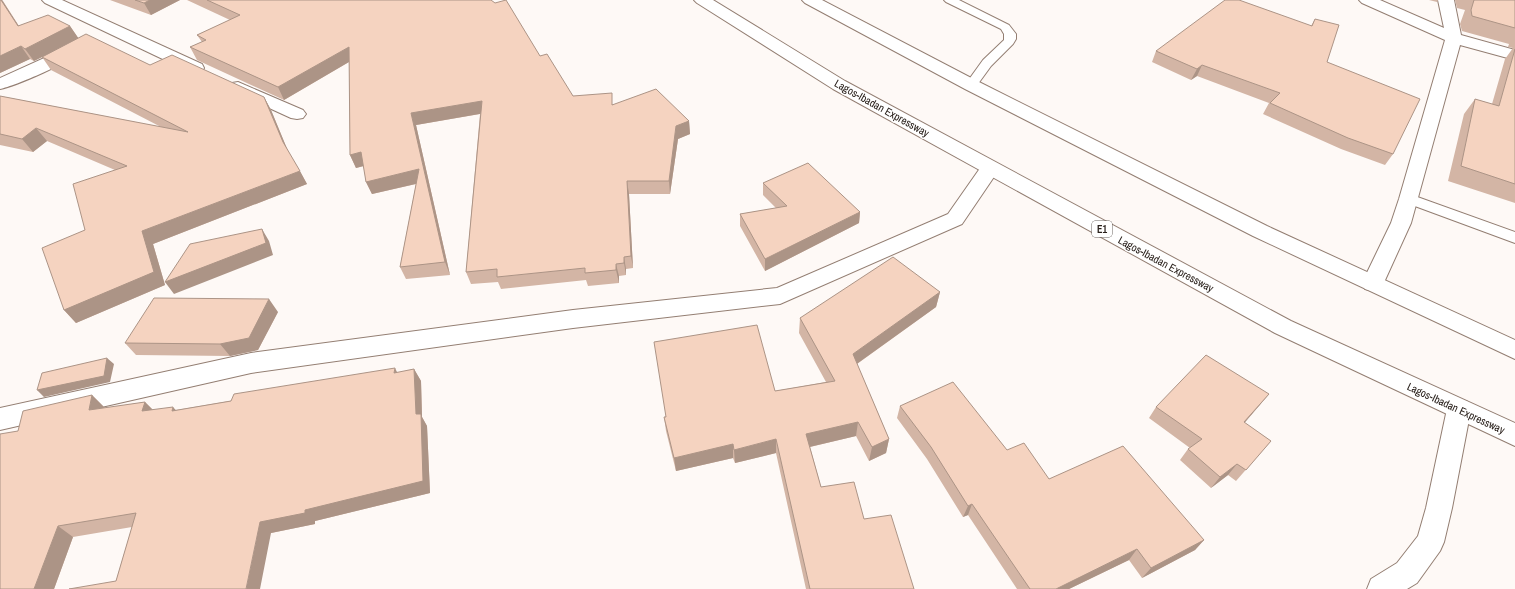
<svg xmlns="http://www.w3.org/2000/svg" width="1515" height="589" viewBox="0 0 1515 589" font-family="'Archivo Narrow',sans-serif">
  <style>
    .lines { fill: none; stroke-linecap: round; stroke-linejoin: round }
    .lane-casing { stroke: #937e72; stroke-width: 2 }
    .street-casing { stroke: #937e72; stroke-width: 2 }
    .secondary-casing { stroke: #937e72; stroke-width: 2 }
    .highway-casing { stroke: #937e72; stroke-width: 2 }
    .lane { fill: #fff; fill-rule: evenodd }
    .street { fill: #fff; fill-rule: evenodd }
    .secondary { fill: #fff; fill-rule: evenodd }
    .highway { fill: #fff; fill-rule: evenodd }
    .wall { fill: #d3b5a5 }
    .shaded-wall { fill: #ac9486 }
    .building { fill: #f5d3c0; stroke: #ac9486 }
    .labels { text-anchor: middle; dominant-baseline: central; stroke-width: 3; stroke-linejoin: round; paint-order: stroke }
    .shield { fill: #fff; stroke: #69635f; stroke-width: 1 }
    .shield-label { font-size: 10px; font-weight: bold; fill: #29201b }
    .street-label { font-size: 11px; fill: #29201b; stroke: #fff }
  </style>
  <rect width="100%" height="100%" fill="#fef9f6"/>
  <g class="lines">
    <defs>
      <path id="lane" d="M944 0H959L1009 25 1016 34V39L1013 44 991 66 975 88H967L965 85 983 60 1004 40V34L1001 29 946 2Z
        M1409 194 1515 232V243L1404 202 1402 199 1404 196Z"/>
      <path id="street" d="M42 0H62L202 64 204 68 202 72 196 73 190 72 45 3Z
        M1359 0H1380L1444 28 1438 0H1454L1461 35 1515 50V60L1460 45 1411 223 1381 289 1373 291 1365 289 1362 283 1391 223 1399 199 1445 40 1362 3Z
        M73 45 79 47 81 50C74 61 15 86 0 89V78Z
        M238 82 303 110 306 114 303 118 297 119 291 118 232 91 229 87 232 83Z
        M990 162 997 164 1000 168 962 224 780 304 573 328 251 373 0 430V408L251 353 573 310 777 288 948 214 983 164Z"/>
      <path id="secondary" d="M1459 399 1468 402 1471 409 1452 508 1444 542 1440 551 1417 583 1407 589H1367L1371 579 1397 563 1418 536 1426 508 1447 409 1450 402Z"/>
      <path id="highway" d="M694 0H713L845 81 1291 321 1515 423V446L1275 333 833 89 697 3Z
        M802 0H822L977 81 1267 226 1515 340V359L1253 236 965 89 805 3Z"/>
    </defs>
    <use href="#lane" class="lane-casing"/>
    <use href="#street" class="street-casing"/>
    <use href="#secondary" class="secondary-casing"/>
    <use href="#highway" class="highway-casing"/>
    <use href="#lane" class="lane"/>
    <use href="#street" class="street"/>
    <use href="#secondary" class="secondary"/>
    <use href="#highway" class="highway"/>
  </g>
  <path class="wall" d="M0 0H2L3 1 19 26H70L78 38 150 65 264 97 271 110 288 151 307 184 153 244 165 285 76 323 64 310 85 230 115 170 47 141 33 152 0 145V96L161 127 51 70 42 57 34 61 30 59 0 73Z
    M110 0H180L151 15Z
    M187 0H491L540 56 573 96 689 121 690 134 678 139 670 194H629L633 268 626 269V275L619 276V283L588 286 586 280 501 289 498 282 471 284 466 272 480 114 416 125 450 275 406 279 400 267 416 184 372 194 366 182 364 166 356 168 350 155 349 62 284 100 197 60 190 47 202 42 197 35 230 20Z
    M1429 0H1438L1437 2Z
    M1455 0H1515V203L1448 181 1464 114 1475 99 1492 104 1505 59 1513 48 1508 47 1509 44 1462 31 1460 24 1465 10 1457 8Z
    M1315 19 1327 62 1393 154 1385 165 1341 149 1263 114 1269 103 1197 76 1191 80 1152 62 1156 51 1311 26Z
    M763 183 860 212 859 223 765 271 740 226V214L776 208 763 195Z
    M940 292 936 307 857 364 889 439 886 453 869 461 856 436 810 447 821 487 864 519 914 589H806L776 453 735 463 733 458 676 471 666 431 664 417 775 391 826 382 799 333 800 318Z
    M278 312 258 350 230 356 136 355 125 343Z
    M414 369 421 381 422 417 427 426 430 493 315 521V524L271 533 116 581 132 527 73 537 54 589H0L18 431 92 395 105 408 145 402 153 410H176L397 373Z
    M1269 394 1244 423 1271 441 1236 481 1228 475 1211 488 1180 460 1188 449 1190 448 1149 418 1156 407Z
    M900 406 1007 450 1049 479 1204 540 1195 550 1142 578 1129 560 1069 589H1017L968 515 963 517 927 459 897 418Z"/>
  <path class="shaded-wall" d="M1 0H2L27 39 18 26Z
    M150 0H180L151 15 144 3Z
    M70 26 79 39 34 61 25 49Z
    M21 46 30 59 0 73V56Z
    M349 47 354 59 284 100 278 87Z
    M1202 65 1197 76 1191 80 1197 69Z
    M264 97 271 110 290 156 283 142Z
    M482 101 485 113 416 125 450 275 445 262 411 113Z
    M689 121 690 134 678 139 670 194 669 181 676 126Z
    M36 128 47 141 33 152 22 139Z
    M361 152 367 165 356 168 350 155Z
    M419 169 424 182 372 194 366 182Z
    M300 171 307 184 153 244 165 285 76 323 64 310 142 231Z
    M627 181 629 194 633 268 631 256Z
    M860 212 859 223 765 271V259Z
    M262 229 269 241 273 255 174 294 165 282Z
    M624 257 626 269V275L624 263Z
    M616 264 619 276V283L616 270Z
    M940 292 936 307 851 368 853 354Z
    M269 299 278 312 258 350 230 356 220 344Z
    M107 358 114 364 110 382 44 397 37 390Z
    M395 368 401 380 394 373Z
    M414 369 421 381 422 417 427 426 430 493 315 521V524L271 533 260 589H246L260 522 305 510 416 414Z
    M1269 394 1259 406 1235 434 1244 422Z
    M92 395 105 408 89 410Z
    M145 402 157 414 142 411Z
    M173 407 184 419 172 411Z
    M858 422 856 436 805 448 806 434Z
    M776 439V453L735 463 734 450Z
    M889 439 886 453 869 461 872 447Z
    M733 444V458L676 471 674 458Z
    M1237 464 1228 475 1211 488 1220 477Z
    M972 504 968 515 963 517 968 506Z
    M58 526 73 537 54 589H34Z
    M1204 540 1195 550 1142 578 1151 568Z
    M1137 549 1129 560 1069 589H1056Z"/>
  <path class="building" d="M0 0H1L18 26 48 15 70 26 25 49 21 46 0 56Z
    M135 0H150L144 3Z
    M207 0H491L495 3 506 0 540 56 547 54 573 96 612 93V105L656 89 689 121 676 126 669 181H627L631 256 624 257V263L616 264V270L585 273V268L497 277V269L466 272 482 101 411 113 445 262 400 267 419 169 366 182 361 152 350 155 349 47 278 87 190 47 206 40 197 35 240 15Z
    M1225 0H1239L1312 26 1315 19 1339 25 1327 62 1420 99 1393 154 1348 138 1270 103 1280 93 1202 65 1197 69 1156 51Z
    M1474 0H1515V28L1472 16 1471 10Z
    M86 34 150 65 172 55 264 97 283 142 300 171 142 231 154 272 64 310 42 248 85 230 73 184 127 166 36 128 22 139 0 134V96L188 132 42 57Z
    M1515 49V184L1461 166 1475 99 1499 106Z
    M808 163 860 212 765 259 740 214 787 206 763 183Z
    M262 229 266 243 165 282 190 244Z
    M893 257 940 292 853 354 889 439 872 447 858 422 806 434 821 487 854 482 864 519 891 515 914 589H810L776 439 734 450 733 444 674 458 664 417H666L654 342 757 325 775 391 835 381 800 318Z
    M154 298 269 299 249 338 220 344 125 343Z
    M1206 355 1269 394 1244 422 1271 441 1246 470 1237 464 1220 477 1188 449 1202 439 1156 407Z
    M107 358 104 376 37 390 42 373Z
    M395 368 394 373 414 369 416 414H421L423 481 305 510V513L260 522 246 589H69L116 581 136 513 58 526 34 589H0V434L18 431 23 411 92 395 89 410 145 402 142 411 173 407 172 411 231 401 234 394Z
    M953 382 1007 450 1024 443 1049 479 1123 446 1204 540 1151 568 1137 549 1056 589H1030L972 504 968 506 931 447 900 406Z"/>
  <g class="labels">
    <rect class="shield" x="1092" y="221" width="20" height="16" rx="3"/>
    <g class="shield-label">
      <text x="1102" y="229">E1</text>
    </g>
    <g class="street-label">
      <text transform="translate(882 108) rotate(29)">Lagos-Ibadan Expressway</text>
      <text transform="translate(1166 264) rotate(28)">Lagos-Ibadan Expressway</text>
      <text transform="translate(1456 408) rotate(25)">Lagos-Ibadan Expressway</text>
    </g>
  </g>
</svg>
